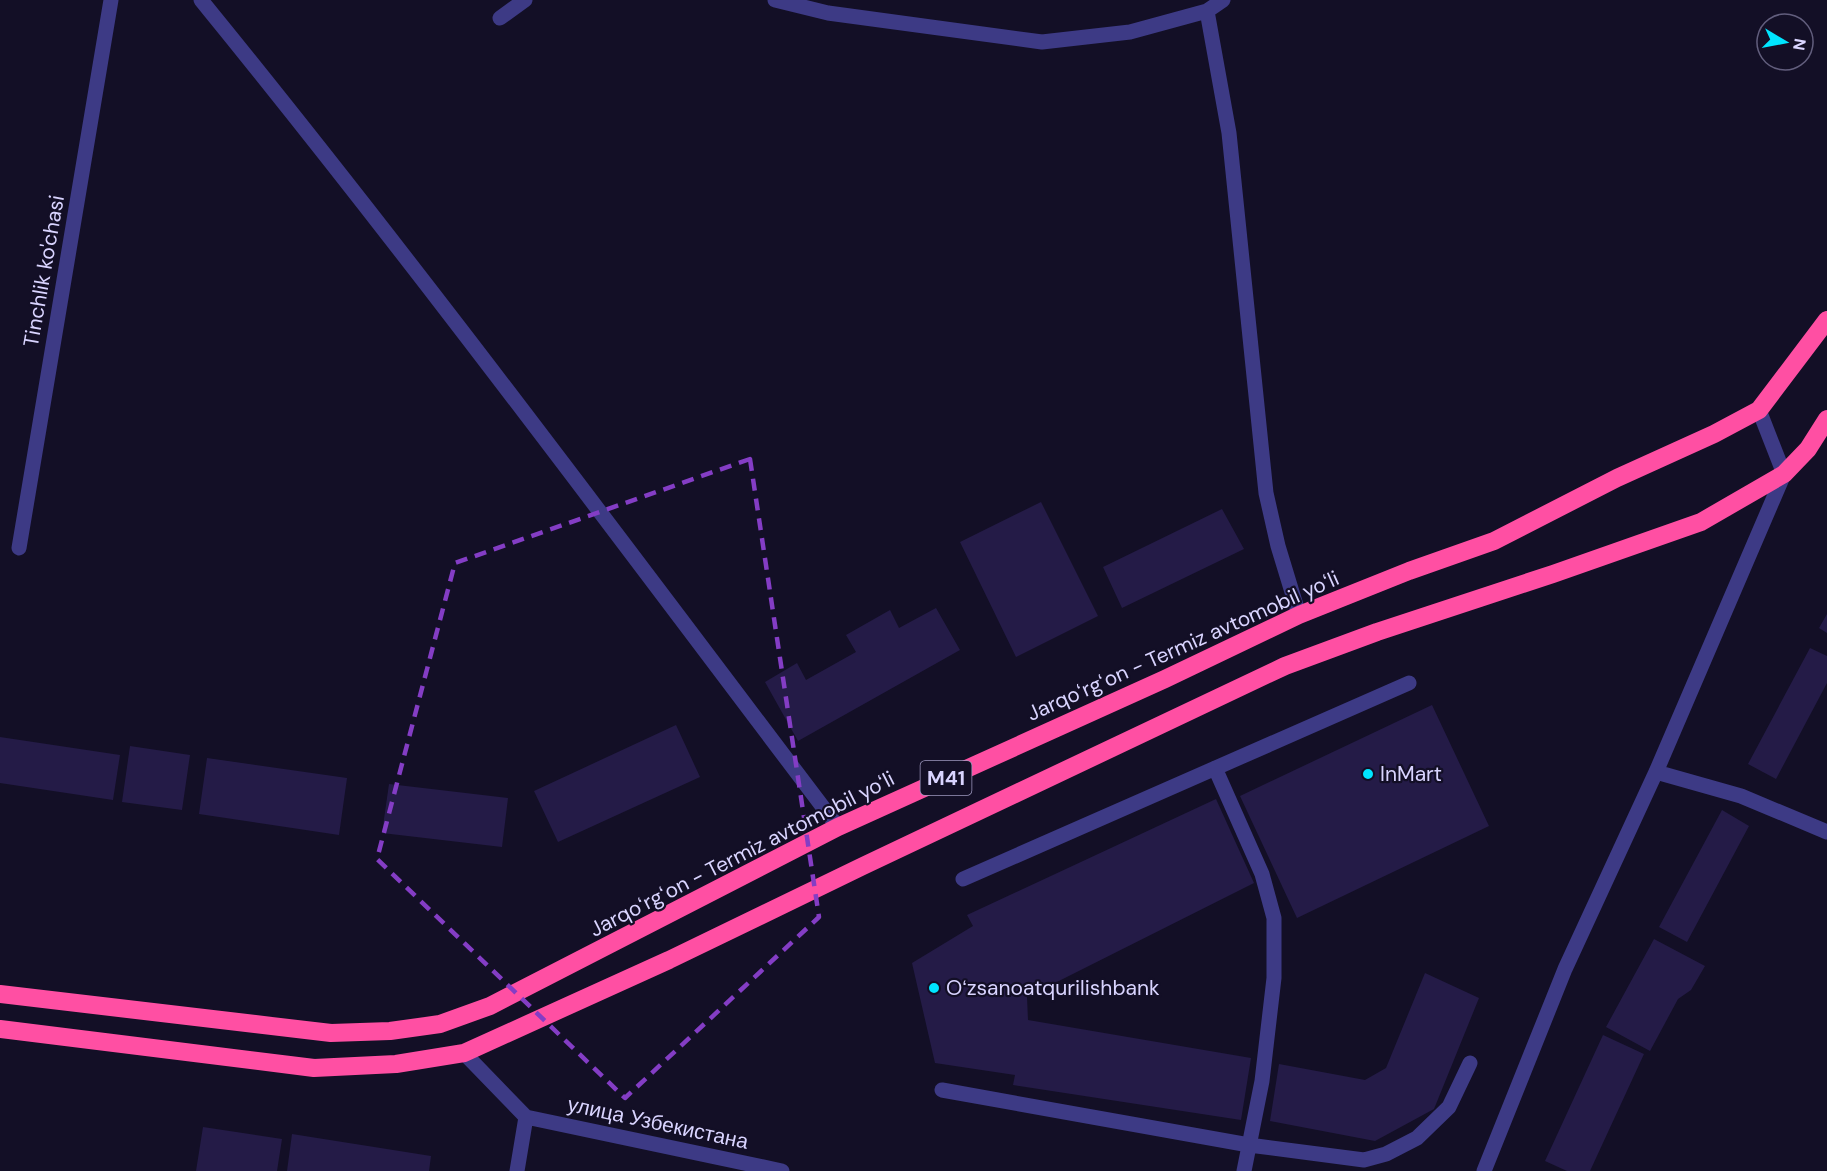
<svg xmlns="http://www.w3.org/2000/svg" width="1827" height="1171" viewBox="0 0 1827 1171" font-family="'DM Sans',sans-serif">
  <style>
    .building { fill: #241b47 }
    .lines { fill: none; stroke-linecap: round; stroke-linejoin: round }
    .minor { stroke: #3d3a85; stroke-width: 15 }
    .highway { stroke: #ff4fa3; stroke-width: 18 }
    .marked { fill: none; stroke: #843dc5; stroke-width: 4.5; stroke-dasharray: 12 8; stroke-linejoin: round }
    .poi-dot { fill: #00e5ff; stroke: #130f26; stroke-width: 2 }
    .labels { text-anchor: middle; dominant-baseline: central; stroke-width: 4.5; stroke-linejoin: round; paint-order: stroke }
    .shield { fill: #130f26; stroke: #9e99be; stroke-width: 1.5 }
    .shield-label { font-size: 20px; font-weight: bold; fill: #d9d4ff }
    .street-label { font-size: 21px; fill: #d9d4ff; stroke: #130f26 }
    .poi-label { font-size: 21px; fill: #d9d4ff; stroke: #130f26; text-anchor: start }
  </style>
  <rect width="100%" height="100%" fill="#130f26"/>
  <path class="building" d="M1041 502 1098 616 1016 657 960 542Z
    M1222 509 1244 549 1122 608 1103 567Z
    M936 608 960 650 798 741 765 682 797 663 806 680 856 652 846 635 890 610 899 628Z
    M1827 614V633L1819 628Z
    M1810 648 1827 656V683L1776 779 1748 764Z
    M1432 705 1489 826 1297 918 1240 796Z
    M676 725 700 777 558 842 534 791Z
    M0 737 120 755 113 800 0 783Z
    M130 746 190 755 182 810 122 802Z
    M207 758 347 778 339 835 199 814Z
    M389 784 508 798 502 847 382 833Z
    M1216 799 1254 883 1027 997 1028 1020 1251 1058 1241 1120 1013 1085 1015 1075 935 1063 912 963 973 926 967 915Z
    M1722 810 1749 826 1687 942 1659 927Z
    M1654 939 1705 966 1691 990 1678 999 1650 1051 1606 1027Z
    M1425 973 1479 998 1434 1109 1375 1141 1270 1121 1279 1064 1365 1080 1386 1068Z
    M1603 1035 1644 1054 1590 1171H1567L1545 1161Z
    M203 1127 282 1139 277 1171H196Z
    M292 1134 431 1156 429 1171H287Z"/>
  <g class="lines">
    <path class="minor" d="M201 0C421 270 628 550 838 827
      M775 0 828 13 1042 42 1130 32 1207 11 1223 0
      M1207 11 1229 133 1266 493 1278 546 1299 615
      M500 18 525 0
      M19 548 111 0
      M1215 768 1262 874 1274 918V978L1262 1081 1244 1171
      M1656 772 1741 796 1827 832
      M963 879 1409 683
      M464 1053 526 1117 517 1171
      M942 1090 1249 1145 1364 1160 1386 1154 1417 1138 1449 1107 1470 1063
      M526 1117 782 1171
      M1484 1171 1565 969 1656 772 1784 474 1759 410"/>
    <path class="highway" d="M0 994 331 1033 390 1031 440 1024 490 1006 838 827 1165 679 1299 615 1409 571 1494 541 1617 478 1714 434 1759 410 1827 320
      M0 1029 314 1068 396 1064 464 1053 669 960 863 866 1285 666 1377 632 1553 574 1701 522 1784 474 1808 449 1827 419"/>
  </g>
  <path class="marked" d="M750 459 819 917 625 1098 377 859 455 563Z"/>
  <g class="poi-dot">
    <circle cx="1368" cy="774" r="6"/>
    <circle cx="934" cy="988" r="6"/>
  </g>
  <g class="labels">
    <rect class="shield" x="920.5" y="761" width="51" height="34" rx="4.5"/>
    <g class="shield-label">
      <text x="946" y="778">M41</text>
    </g>
    <g class="street-label">
      <text transform="translate(44 271) rotate(-80)">Tinchlik ko'chasi</text>
      <text transform="translate(1183 646) rotate(-24)">Jarqoʻrgʻon - Termiz avtomobil yoʻli</text>
      <text transform="translate(742 854) rotate(-27)">Jarqoʻrgʻon - Termiz avtomobil yoʻli</text>
      <text transform="translate(658 1123) rotate(12)">улица Узбекистана</text>
    </g>
    <g class="poi-label">
      <text x="1380" y="774">InMart</text>
      <text x="946" y="988">Oʻzsanoatqurilishbank</text>
    </g>
  </g>
  <g transform="translate(1785 42) rotate(100)"><circle r="28" fill="#130f26" stroke="#625e7d" stroke-width="1.5"/>
  <path d="M0-4.5L10 22L0 15L-10 22Z" fill="#00e5ff"/>
  <text y="-9" font-size="16" font-weight="bold" text-anchor="middle" fill="#d9d4ff">N</text>
  </g>
</svg>
